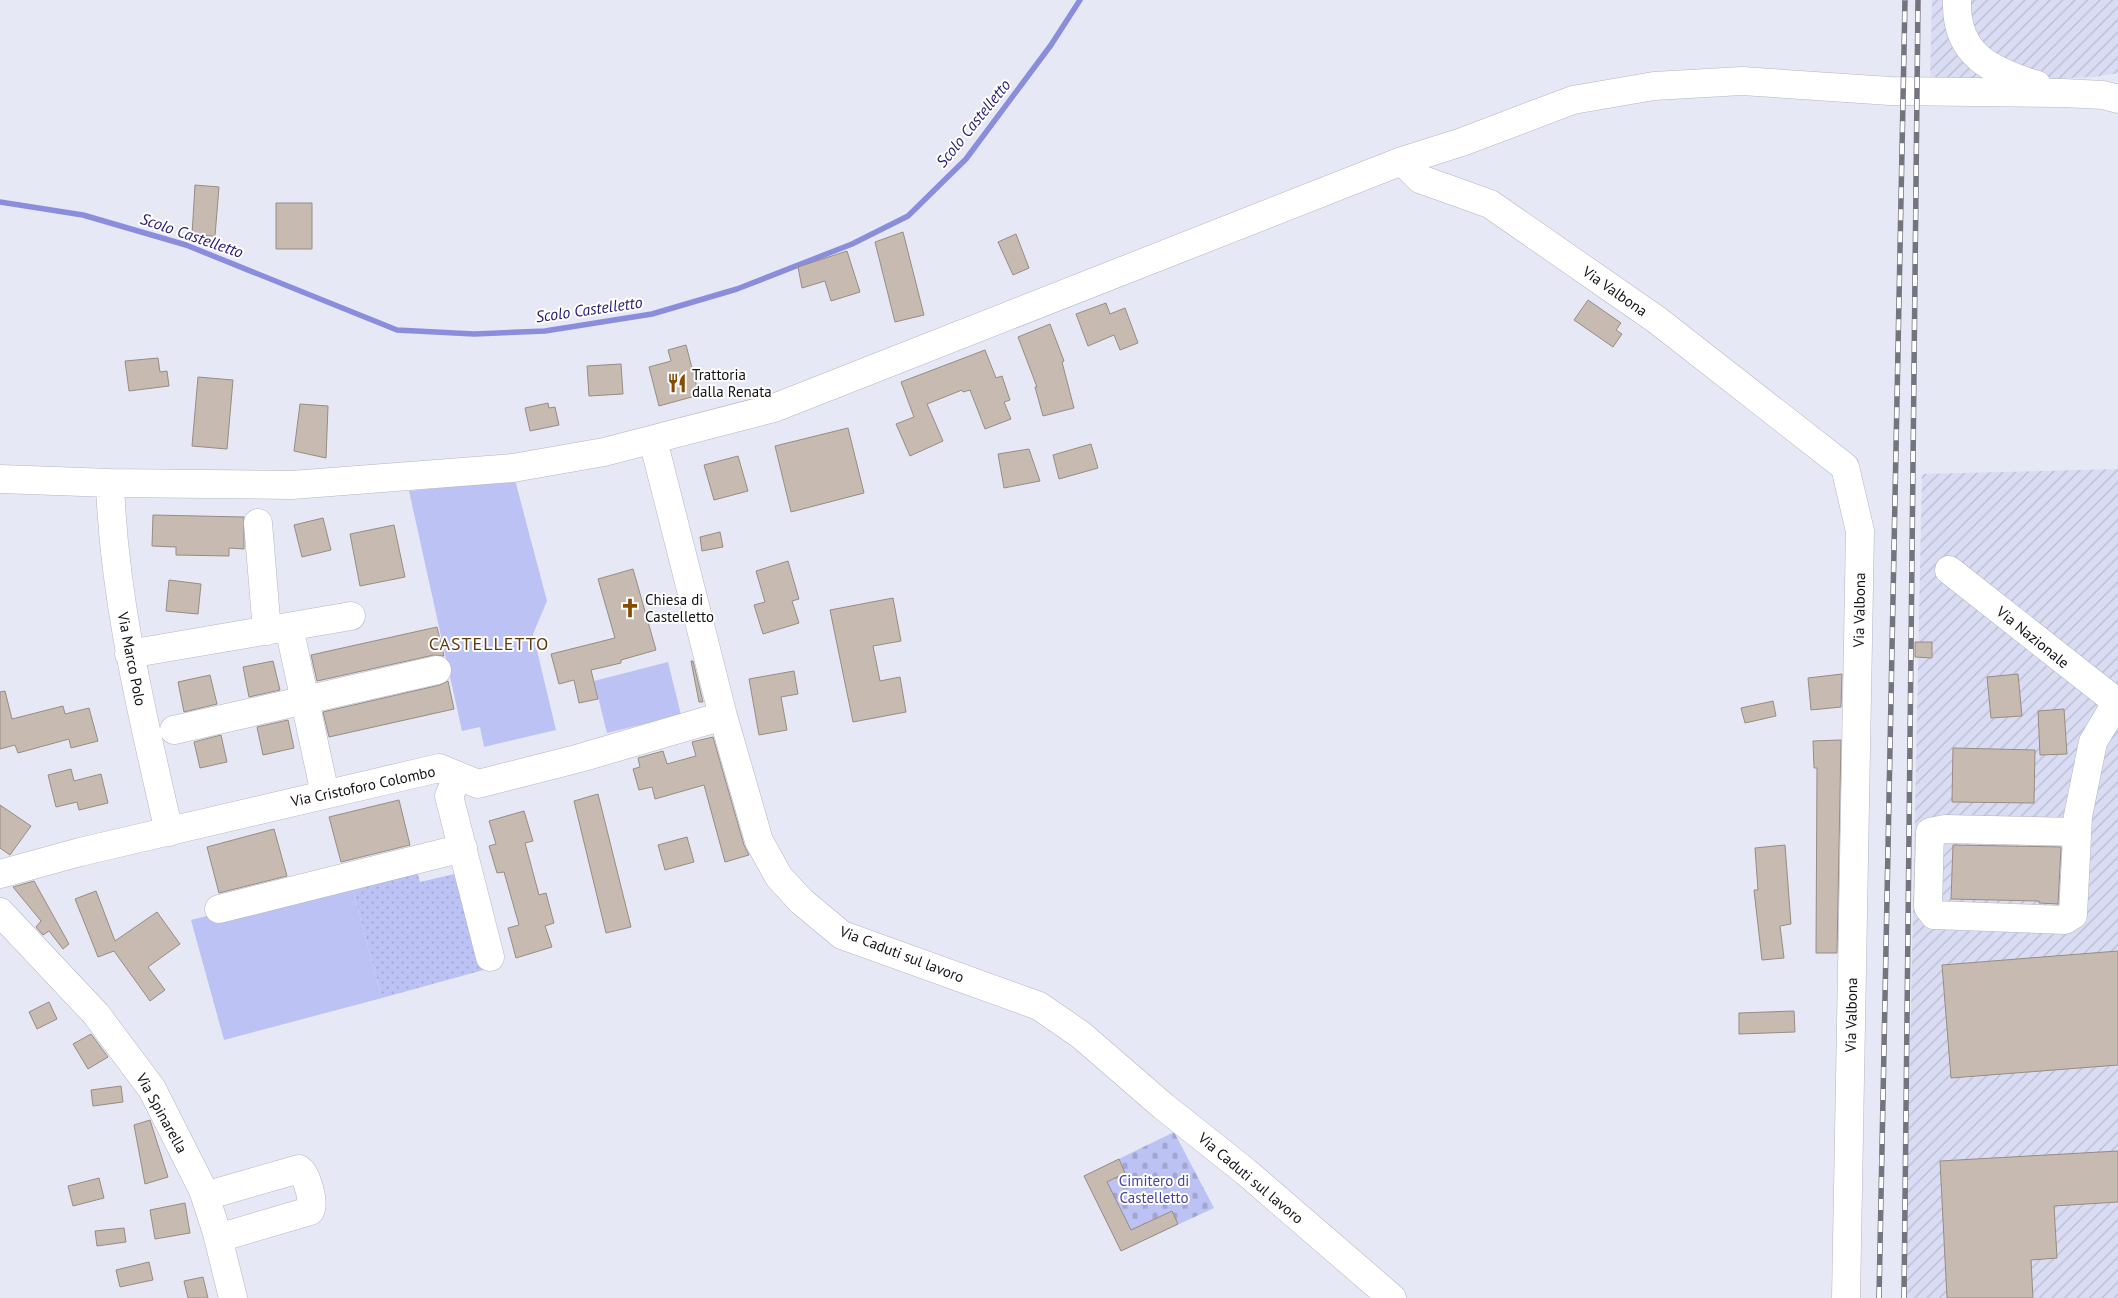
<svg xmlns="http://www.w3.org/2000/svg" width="2118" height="1298" viewBox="0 0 2118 1298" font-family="'PT Sans',sans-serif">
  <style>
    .industrial { fill: url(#industrial-furrows) }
    .grass { fill: #bdc2f4 }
    .cemetery { fill: url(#cemetery-stones) }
    .park { fill: url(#park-dots) }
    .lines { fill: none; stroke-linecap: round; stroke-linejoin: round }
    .stream { stroke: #898ddb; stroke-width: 5.5 }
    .building { fill: #c7bbb1; stroke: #978c82 }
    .minor-casing { stroke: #b3b5c3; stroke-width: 29 }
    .minor { stroke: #fff; stroke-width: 28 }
    .rail-casing { stroke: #74747e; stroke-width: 5.5 }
    .rail { stroke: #fff; stroke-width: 4; stroke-dasharray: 11; stroke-linecap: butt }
    .labels { text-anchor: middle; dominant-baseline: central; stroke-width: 4; stroke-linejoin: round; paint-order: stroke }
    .street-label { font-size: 15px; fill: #121217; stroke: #fff }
    .poi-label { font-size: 15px; fill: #121217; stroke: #fff; text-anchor: start }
    .park-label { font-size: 15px; fill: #4743a0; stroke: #fff }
    .water-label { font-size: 16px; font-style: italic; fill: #271874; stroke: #fff }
    .quarter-label { font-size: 18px; letter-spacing: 1px; fill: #62390e; stroke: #fff }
  </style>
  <defs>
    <pattern id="industrial-furrows" width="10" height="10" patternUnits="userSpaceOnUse" patternTransform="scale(1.25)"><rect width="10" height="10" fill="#d9dcf2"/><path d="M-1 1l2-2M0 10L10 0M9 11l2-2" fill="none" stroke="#b9bccf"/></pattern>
    <pattern id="cemetery-stones" width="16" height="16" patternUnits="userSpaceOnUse" patternTransform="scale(1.25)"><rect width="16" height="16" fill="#bdc2f4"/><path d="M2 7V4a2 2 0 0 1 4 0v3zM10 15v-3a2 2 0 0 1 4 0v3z" fill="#a1a6d0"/></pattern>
    <pattern id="park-dots" width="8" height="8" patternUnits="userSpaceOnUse" patternTransform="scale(1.25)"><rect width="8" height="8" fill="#bdc2f4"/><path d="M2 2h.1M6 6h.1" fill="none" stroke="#a1a6d0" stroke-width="1.8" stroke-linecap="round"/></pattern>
  </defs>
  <rect width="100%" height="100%" fill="#e6e8f6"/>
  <path class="industrial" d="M1932 0H2118V73L2094 77 1997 81 1930 80Z
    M2118 469V1298H1905L1922 474Z"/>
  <path class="grass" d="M515 480 547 601 533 634 556 730 484 747 480 727 462 731 409 491Z
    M668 662 681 715 607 733 594 681Z
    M350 880 382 998 224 1040 191 920Z"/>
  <path class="cemetery" d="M1174 1132 1214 1208 1121 1251 1084 1176Z"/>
  <path class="park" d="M415 863 420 882 463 872 487 969 382 998 350 880Z"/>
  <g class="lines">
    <path class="stream" d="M0 202 83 215 186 245 397 330 474 334 545 331 652 314 737 289 852 244 908 216 966 159 1051 45 1080 0"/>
  </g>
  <path class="building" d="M195 185 219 187 215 236 192 235Z
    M276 203H312V249H276Z
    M903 232 924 315 895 322 875 242Z
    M1016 234 1029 268 1013 275 998 242Z
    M847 251 860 292 831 301 825 281 802 288 798 267Z
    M1588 300 1621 323 1616 330 1622 334 1613 347 1574 320Z
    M1106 303 1110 314 1125 308 1138 343 1120 350 1114 335 1088 346 1076 314Z
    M1050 324 1064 361 1062 362 1074 408 1043 416 1035 387H1037L1018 337Z
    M686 345 699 395 659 406 649 367 671 361 668 350Z
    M985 350 996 378 1002 376 1010 400 1004 402 1011 419 985 429 970 390 963 392 962 390 927 404 943 441 910 456 896 424 914 417 901 382Z
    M158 358 160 372 167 371 169 386 129 391 125 361Z
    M621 364 623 394 589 396 587 366Z
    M198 377 233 380 227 449 192 446Z
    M548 403 549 408 555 407 559 425 530 431 525 408Z
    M300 404 328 406 326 458 294 451Z
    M848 428 864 493 791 512 775 446Z
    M1091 444 1098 468 1059 479 1053 455Z
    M1029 449 1040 481 1004 488 998 454Z
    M738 456 748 491 714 500 704 465Z
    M153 515 244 517V549L229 548V556L176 555V547L152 546Z
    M323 518 331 550 302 557 294 525Z
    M394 525 405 577 360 586 350 534Z
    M720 532 723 547 702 551 700 537Z
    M788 561 799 599 792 601 799 623 763 634 754 605 765 602 756 571Z
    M633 569 656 650 621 660V663L591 670 598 699 579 703 574 680 559 684 551 654 615 638 598 579Z
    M169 580 201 584 198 614 166 611Z
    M893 598 901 641 873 646 880 681 900 677 906 712 853 722 830 610Z
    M437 627 444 656 434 655 317 681 311 655Z
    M1915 642H1932V658L1915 657Z
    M273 661 280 690 249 697 243 667Z
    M691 661H693L703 702H699Z
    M794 671 798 694 781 697 787 730 759 735 749 679Z
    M1842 674 1841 707 1811 710 1808 678Z
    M2018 674 2022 716 1991 718 1987 677Z
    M210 675 217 704 184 712 178 682Z
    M448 681 454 709 329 737 323 712 440 685Z
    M5 691 12 719 63 706 65 714 89 708 98 741 71 748 69 739 18 753 15 745 0 749V692Z
    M1773 701 1776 716 1745 723 1741 708Z
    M2064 709 2067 754 2040 755 2038 711Z
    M288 720 294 748 263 755 257 727Z
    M221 735 227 762 200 768 194 742Z
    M713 737 744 845 749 855 725 862 704 785 655 799 652 787 639 790 633 769 640 767 638 758 663 751 667 764 696 756 692 742Z
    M1841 740 1837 953H1816L1817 768H1814L1813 741Z
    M1953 748 2035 750 2034 803 1952 802Z
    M71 769 74 781 101 774 108 803 79 810 77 802 56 807 48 775Z
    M598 794 631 927 606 933 574 801Z
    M399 800 410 845 341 862 329 817Z
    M0 805 31 826 10 855 0 848Z
    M524 811 533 841 525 843 539 895 546 893 554 923 545 926 552 947 516 958 508 928 519 925 504 872 497 873 489 846 496 844 489 821Z
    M274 829 287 876 219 893 207 847Z
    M687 837 694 862 665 870 658 845Z
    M1785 845 1791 924 1780 926 1784 958 1762 960 1754 890H1758L1755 848Z
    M1953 845 2061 847 2058 904 2039 903V901L1951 899Z
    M34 881 69 944 63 949 49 931 43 935 36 927 41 921 13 887Z
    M96 891 115 941 157 912 180 944 148 967 165 990 150 1001 114 951 98 957 75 899Z
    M2118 951V1065L1951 1078 1942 965Z
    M49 1002 57 1019 37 1029 29 1012Z
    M1794 1011 1795 1032 1739 1034V1013Z
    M91 1034 108 1057 88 1069 73 1044Z
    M121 1086 123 1102 93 1106 91 1090Z
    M150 1120 168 1177 145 1184 134 1125Z
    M2118 1151V1202L2054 1206 2057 1258 2031 1260 2033 1298H1947L1940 1161Z
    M1119 1159 1125 1173 1107 1182 1131 1230 1172 1211 1178 1224 1121 1251 1084 1176Z
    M99 1178 104 1198 73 1206 68 1186Z
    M185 1203 190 1233 155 1239 150 1210Z
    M124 1228 126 1242 97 1246 95 1231Z
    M149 1262 153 1280 120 1287 116 1270Z
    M203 1277 208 1298H188L184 1281Z"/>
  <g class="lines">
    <defs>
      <path id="minor" d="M1957 0C1955 55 1991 71 2037 85
        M1402 161 1420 179 1490 204 1657 320 1845 467 1860 531 1846 1298
        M653 440 723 716 759 841 779 877 801 901 842 935 1039 1006 1081 1035 1163 1106 1246 1172 1392 1298
        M0 479 110 483 292 485 513 468 604 452 774 408 1402 161 1462 142 1573 100 1654 86 1742 81 1890 91 2063 93 2103 95 2118 99
        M110 483C114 602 143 717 169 832
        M258 523 267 631
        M1949 570 2118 703
        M289 627 325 794
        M129 654 351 616
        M174 730 437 670
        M458 776 449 796 490 957
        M2077 832 1945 829 1930 832 1928 907 1934 915 2065 920 2073 915 2078 816 2093 742 2116 703
        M0 874 80 852 439 768 478 784 580 758 723 716
        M219 909 463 848
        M0 912 96 1014 152 1089 203 1190 217 1233 233 1298
        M205 1196 299 1169C307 1174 315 1204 310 1211L218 1238"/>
    </defs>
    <use href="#minor" class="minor-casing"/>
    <use href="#minor" class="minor"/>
    <defs>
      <path id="rail" d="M1879 1298 1905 0
        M1904 1298 1918 0"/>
    </defs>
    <use href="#rail" class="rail-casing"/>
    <use href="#rail" class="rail"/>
  </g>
  <defs>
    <symbol id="restaurant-bare" viewBox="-9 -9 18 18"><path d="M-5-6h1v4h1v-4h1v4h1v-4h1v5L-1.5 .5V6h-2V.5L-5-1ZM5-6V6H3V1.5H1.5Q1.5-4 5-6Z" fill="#874c04" stroke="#fff" stroke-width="2.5" paint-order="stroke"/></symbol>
    <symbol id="church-bare" viewBox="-9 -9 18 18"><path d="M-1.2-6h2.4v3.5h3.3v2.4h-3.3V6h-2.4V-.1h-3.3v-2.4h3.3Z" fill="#874c04" stroke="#fff" stroke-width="2.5" paint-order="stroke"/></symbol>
  </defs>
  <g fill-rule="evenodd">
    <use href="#restaurant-bare" x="663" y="369" width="28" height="28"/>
    <use href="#church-bare" x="616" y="594" width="28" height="28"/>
  </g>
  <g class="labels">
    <g class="street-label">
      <text transform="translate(1615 291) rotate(35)">Via Valbona</text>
      <text transform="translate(1859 610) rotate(-89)">Via Valbona</text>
      <text transform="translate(2033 637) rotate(39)">Via Nazionale</text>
      <text transform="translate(132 659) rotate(79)">Via Marco Polo</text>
      <text transform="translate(363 786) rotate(-12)">Via Cristoforo Colombo</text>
      <text transform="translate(902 954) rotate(21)">Via Caduti sul lavoro</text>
      <text transform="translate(1851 1015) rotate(-89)">Via Valbona</text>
      <text transform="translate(162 1113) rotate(61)">Via Spinarella</text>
      <text transform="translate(1251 1178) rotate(40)">Via Caduti sul lavoro</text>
    </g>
    <g class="poi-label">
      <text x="692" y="374">Trattoria<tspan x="692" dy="17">dalla Renata</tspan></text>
      <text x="645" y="599">Chiesa di<tspan x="645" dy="17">Castelletto</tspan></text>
    </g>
    <g class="park-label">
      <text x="1154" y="1180">Cimitero di<tspan x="1154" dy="17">Castelletto</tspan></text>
    </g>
    <g class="water-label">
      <text transform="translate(973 123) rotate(-51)">Scolo Castelletto</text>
      <text transform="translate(192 235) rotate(19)">Scolo Castelletto</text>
      <text transform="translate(589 309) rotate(-8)">Scolo Castelletto</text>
    </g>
    <g class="quarter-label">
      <text x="489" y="643">CASTELLETTO</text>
    </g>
  </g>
</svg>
